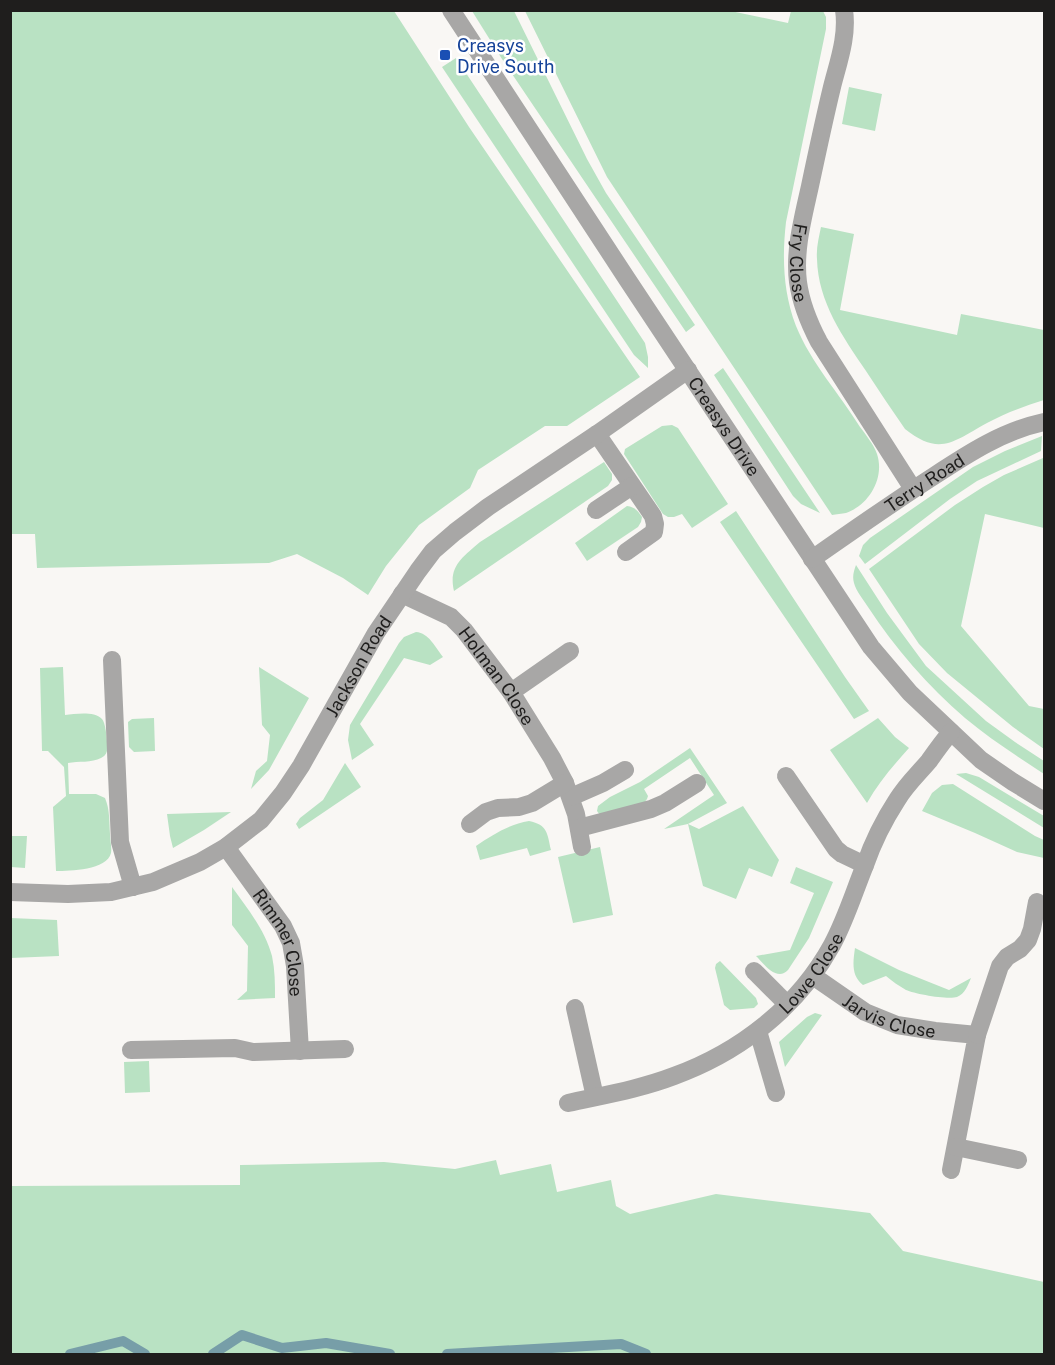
<svg xmlns="http://www.w3.org/2000/svg" width="1055" height="1365" viewBox="0 0 1055 1365" font-family="'Public Sans',sans-serif">
  <style>
    .green { fill: #b9e2c3 }
    .lines { fill: none; stroke-linecap: round; stroke-linejoin: round }
    .stream { stroke: #779ea8; stroke-width: 10 }
    .minor { stroke: #a8a7a6; stroke-width: 18 }
    .transit-dot { fill: #1a4fb4; stroke: #fff; stroke-width: 2 }
    .labels { text-anchor: middle; dominant-baseline: central; stroke-width: 5; stroke-linejoin: round; paint-order: stroke }
    .transit-label { font-size: 18px; fill: #164399; stroke: #fff; text-anchor: start }
    .street-label { font-size: 18px; fill: #1f1e1d; stroke: #fff }
  </style>
  <rect width="100%" height="100%" fill="#f9f7f4"/>
  <path class="green" d="M726 10 788 23 791 11H823L826 17V29L786 222C782 257 783 292 796 326 811 363 839 393 860 427 866 435 874 445 877 454 885 478 869 505 846 513 842 514 836 514 832 515L607 177 525 11Z
    M10 11H394L469 127 640 377 567 426H545L478 470 470 488 419 525 386 566 368 595 343 578 297 554 269 563 37 568 35 534H10Z
    M472 11H514L587 159 606 193 695 325 686 332 502 59Z
    M456 58 645 343 648 357V368L634 355 442 67Z
    M849 87 882 94 875 131 842 124Z
    M821 227 854 234 840 310 957 335 961 314 1044 330V400C1025 406 1005 413 987 423 954 441 940 457 905 429 892 410 879 391 866 371 843 337 818 302 817 259 816 248 819 237 821 227Z
    M723 368 820 513 801 504 793 496 714 375Z
    M672 425 678 428 728 504 692 528 682 514 674 517H668L663 514 624 454 625 449 662 426Z
    M1042 436 1041 451 977 481 950 499 865 564 859 556 863 545 870 538 973 467 1005 451Z
    M1043 458 1044 462V528L985 514 961 626 1029 706 1044 709V749L1013 727 947 673 919 644 869 569 955 505 983 487 1004 475Z
    M604 462 612 474V480L608 486 454 591C448 566 463 557 480 542Z
    M627 506C635 507 638 511 642 517L641 522 638 527 587 561 575 543Z
    M736 511 845 677 869 711 854 719 720 522Z
    M856 565 887 613 926 666 986 721 1015 742 1044 761V774C1017 756 990 739 965 718 928 686 895 648 868 607 863 599 856 591 854 583 852 576 854 571 856 565Z
    M416 632C429 633 435 647 443 657L430 665 404 658 360 724 374 745 352 760 348 740 350 725 399 643 404 637Z
    M63 667 65 715C76 714 94 711 102 719 106 723 108 746 107 751 106 755 103 757 101 758 92 763 78 761 68 763L69 794H96L105 798C110 810 109 821 110 834 110 840 112 848 111 853 107 870 70 871 56 871L53 807 66 796 64 767 48 751H42L40 668Z
    M259 667 309 698 269 770 251 789 256 771 267 761 270 735 262 725Z
    M154 718 155 751 134 752 129 747 128 722 132 719Z
    M878 718 895 737 909 748C893 766 878 783 867 803L830 750Z
    M690 748 727 803 688 824 699 829 743 806 779 860 772 877 749 868 736 899 703 886 688 824 664 829 714 795 690 758 644 789 648 796 647 799 644 803 600 815 597 811 598 806 610 797 640 782Z
    M345 763 361 787 299 829 296 824 300 818 323 800Z
    M966 773 979 777 1044 816V828L956 774Z
    M953 784 1035 836 1044 840V858L1017 852 975 833 922 811 932 793 942 785Z
    M231 812 204 830 173 848 170 836 167 814Z
    M529 821C548 825 547 833 551 850L530 856 527 848 480 860 476 846C492 835 510 824 529 821Z
    M11 836H27L25 868 11 867Z
    M600 847 613 915 573 923 558 857Z
    M796 867 833 882 809 938 788 970C777 982 764 964 756 956L790 950 814 893 790 883Z
    M232 887C247 908 265 930 272 956 275 970 275 984 275 998L237 1000 247 991 248 946 232 925Z
    M11 918 57 920 59 956 11 958Z
    M855 948 899 970 949 990 971 978C968 985 965 994 957 997 948 1000 915 994 906 990 899 986 892 981 886 976L863 985C851 976 853 962 855 948Z
    M720 961 756 998 758 1004 754 1008 730 1010 724 1005 715 968 716 964Z
    M815 1013 822 1015 785 1067 779 1042 807 1017Z
    M149 1061 150 1092 125 1093 124 1062Z
    M496 1160 500 1175 551 1164 557 1192 611 1180 616 1206 630 1214 716 1194 870 1213 903 1251 1044 1282V1354H11V1186L240 1185V1165L384 1162 455 1169Z"/>
  <g class="lines">
    <path class="stream" d="M70 1354 123 1341 145 1354
      M213 1354 242 1335 282 1348 326 1343 390 1354
      M447 1354 621 1344 646 1354"/>
    <g class="minor">
      <path id="s1" d="M451 10 627 279 871 647 910 693 981 760 1013 782 1044 801"/>
      <path id="s2" d="M844 10C848 36 838 63 832 87 824 120 817 153 810 186 803 218 794 250 798 282 801 304 809 323 819 342L913 489"/>
      <path d="M597 434 653 516 655 524 654 532 626 552"/>
      <path d="M596 510 632 486"/>
      <path id="s3" d="M812 559C852 531 892 503 934 476 969 453 1003 431 1044 422"/>
      <path id="s4" d="M402 594 451 617 464 630 511 692 552 758 565 783 576 814 582 847"/>
      <path d="M112 660 120 842 133 887"/>
      <path d="M511 692 570 651"/>
      <path d="M786 776 836 849 842 854 865 865"/>
      <path d="M571 797 603 783 625 770"/>
      <path d="M470 824 486 812 498 808 519 807 532 803 565 783"/>
      <path d="M579 828 651 809 665 803 697 783"/>
      <path id="s5" d="M226 847 283 926 291 943 295 966 300 1051"/>
      <path id="s6" d="M10 892 68 894 111 892 153 882 200 862 226 847 261 820 283 793 301 766 376 633 418 571 433 551 455 532 488 507 597 434 688 370"/>
      <path d="M754 971 787 1004"/>
      <path id="s7" d="M813 976 865 1012 897 1025 935 1031 977 1035 951 1170"/>
      <path d="M575 1008 595 1097"/>
      <path d="M758 1031 776 1093"/>
      <path d="M977 1035 1000 966 1007 957 1020 949 1028 940 1032 929 1037 902"/>
      <path d="M131 1050 235 1048 253 1052 345 1049"/>
      <path id="s8" d="M568 1103C604 1095 640 1089 674 1076 740 1052 798 1007 832 945 846 919 854 892 865 865 873 842 884 820 897 800 906 785 918 774 929 761 936 751 943 741 951 732"/>
      <path d="M956 1147 1018 1160"/>
    </g>
  </g>
  <rect class="transit-dot" x="439" y="49" width="12" height="12" rx="3"/>
  <g class="labels">
    <g class="transit-label">
      <text x="457" y="45">Creasys<tspan x="457" dy="21">Drive South</tspan></text>
    </g>
    <g class="street-label">
      <text stroke="none"><textPath href="#s2" startOffset="258">Fry Close</textPath></text>
      <text stroke="none"><textPath href="#s1" startOffset="498">Creasys Drive</textPath></text>
      <text stroke="none"><textPath href="#s3" startOffset="136">Terry Road</textPath></text>
      <text stroke="none"><textPath href="#s6" startOffset="452">Jackson Road</textPath></text>
      <text stroke="none"><textPath href="#s4" startOffset="129">Holman Close</textPath></text>
      <text stroke="none"><textPath href="#s5" startOffset="112">Rimmer Close</textPath></text>
      <text stroke="none"><textPath href="#s8" startOffset="284">Lowe Close</textPath></text>
      <text stroke="none"><textPath href="#s7" startOffset="88">Jarvis Close</textPath></text>
    </g>
  </g>
  <rect width="1055" height="1365" fill="none" stroke="#1f1e1d" stroke-width="24"/>
</svg>
